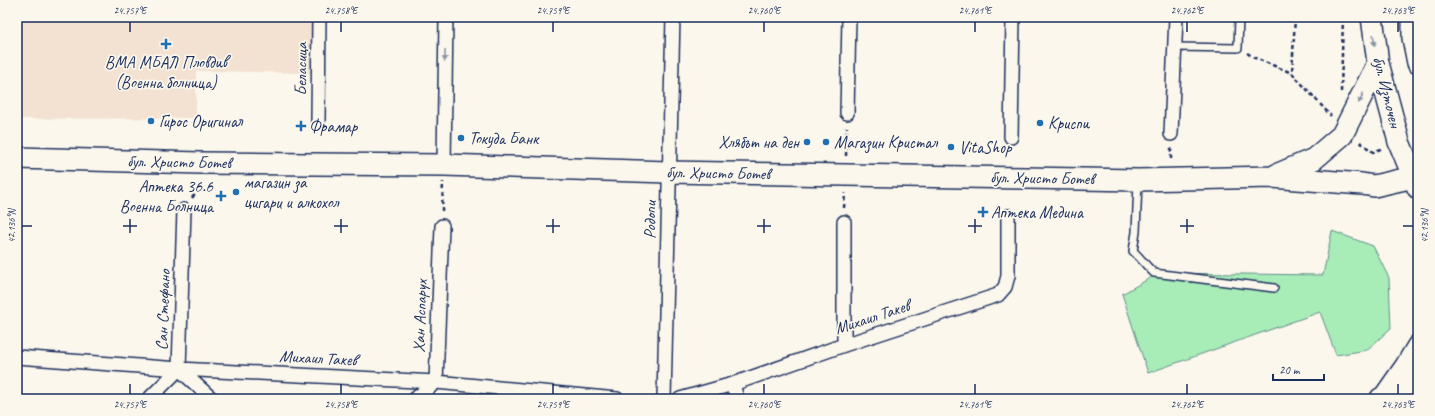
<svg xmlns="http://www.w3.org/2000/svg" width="1435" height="416" viewBox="0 0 1435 416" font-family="Caveat,sans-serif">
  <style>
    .built { fill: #f3e1d2 }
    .green { fill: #a8ecb7; stroke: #628e8a }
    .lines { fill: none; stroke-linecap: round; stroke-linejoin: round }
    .lane-casing { stroke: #1b2f5e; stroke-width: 10 }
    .street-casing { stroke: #1b2f5e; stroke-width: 16 }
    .secondary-casing { stroke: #1b2f5e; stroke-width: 22 }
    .primary-casing { stroke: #1b2f5e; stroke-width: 24 }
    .path { stroke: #1b2f5e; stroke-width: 2.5; stroke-dasharray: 4 3; stroke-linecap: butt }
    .lane { stroke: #fbf7ec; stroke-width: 7 }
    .street { stroke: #fbf7ec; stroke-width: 13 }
    .secondary { stroke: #fbf7ec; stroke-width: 19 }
    .primary { stroke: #fbf7ec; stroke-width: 21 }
    .oneway { fill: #8b93a5 }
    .ticks { fill: none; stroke: #1b2f5e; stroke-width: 1.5 }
    .poi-dot { fill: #1f6fb2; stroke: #fbf7ec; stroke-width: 1.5 }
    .labels { text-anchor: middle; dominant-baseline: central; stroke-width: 3.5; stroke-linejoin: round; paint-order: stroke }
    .poi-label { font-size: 17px; fill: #1b2f5e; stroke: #fbf7ec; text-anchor: start }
    .street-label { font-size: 17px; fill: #1b2f5e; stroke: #fbf7ec }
    .neatline { fill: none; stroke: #1b2f5e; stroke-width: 1.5 }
    .ticks-label { font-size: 10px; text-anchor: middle; fill: #1b2f5e }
  </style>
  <rect width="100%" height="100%" fill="#fbf7ec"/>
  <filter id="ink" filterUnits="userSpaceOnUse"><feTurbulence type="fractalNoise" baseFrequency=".025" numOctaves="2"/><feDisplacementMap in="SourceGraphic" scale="8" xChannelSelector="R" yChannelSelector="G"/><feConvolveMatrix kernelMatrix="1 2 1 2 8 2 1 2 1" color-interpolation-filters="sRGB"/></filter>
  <g filter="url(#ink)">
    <path class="built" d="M17 17H315L314 73 196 71V118L17 119Z"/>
    <path class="green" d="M1332 231 1373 246 1389 278 1391 328 1367 350 1336 355 1320 312 1148 373 1122 294 1159 273 1323 275Z"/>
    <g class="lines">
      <defs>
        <path id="lane" d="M1175 47 1238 48 1239 17
          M1138 182 1136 232 1133 251C1141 258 1146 266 1154 273L1274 288"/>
        <path id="street" d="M847 113 849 17
          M318 122 319 17
          M1171 134 1176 17
          M1011 137 1013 17
          M444 165 446 17
          M844 345V222
          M17 357 179 369 436 382 617 399
          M179 369 212 399
          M733 384 737 399
          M149 399 179 369 184 210
          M415 399 436 382 442 226
          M664 399 673 17
          M680 399 733 384 844 345 998 295 1005 287 1008 276V216"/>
        <path id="secondary" d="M1380 398 1418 381"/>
        <path id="primary" d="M1372 17 1378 63 1399 142 1418 188
          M1413 17V38L1418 63
          M17 158 200 163 444 165 668 172 1138 180 1272 177 1362 184 1374 186 1418 176
          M1276 175 1314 159 1342 135 1378 63
          M1385 396 1406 366 1418 346"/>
      </defs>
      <use href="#lane" class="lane-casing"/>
      <use href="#street" class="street-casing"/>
      <use href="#secondary" class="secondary-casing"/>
      <use href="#primary" class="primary-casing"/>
      <path class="path" d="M1295 17 1292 73 1331 116
        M1247 53 1255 58 1292 73
        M1341 92 1343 17
        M1360 142 1373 152 1383 148
        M1171 148V161
        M846 156 847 127
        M192 198 201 186
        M844 208 845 193
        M442 211 443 182"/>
      <use href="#lane" class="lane"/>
      <use href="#street" class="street"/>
      <use href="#secondary" class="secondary"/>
      <use href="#primary" class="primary"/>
    </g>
    <defs><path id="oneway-solid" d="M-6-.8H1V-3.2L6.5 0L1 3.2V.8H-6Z"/></defs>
    <g class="oneway">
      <use href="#oneway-solid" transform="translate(1374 40) rotate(83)"/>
      <use href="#oneway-solid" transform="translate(445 56) rotate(91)"/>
      <use href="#oneway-solid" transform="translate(1361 98) rotate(115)"/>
    </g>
  </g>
  <path class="ticks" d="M130 22V32M341 22V32M553 22V32M764 22V32M975 22V32M1187 22V32M1398 22V32M130 219V233M341 219V233M553 219V233M764 219V233M975 219V233M1187 219V233M22 226H32M123 226H137M334 226H348M546 226H560M757 226H771M968 226H982M1180 226H1194M1403 226H1413M130 384V394M341 384V394M553 384V394M764 384V394M975 384V394M1187 384V394M1398 384V394"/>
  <g class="poi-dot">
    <path d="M164 38h4v4h4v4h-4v4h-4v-4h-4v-4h4z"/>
    <circle cx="151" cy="121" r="4"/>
    <circle cx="1040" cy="123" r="4"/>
    <path d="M299 120h4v4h4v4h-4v4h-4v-4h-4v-4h4z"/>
    <circle cx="461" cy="138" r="4"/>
    <circle cx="807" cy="142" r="4"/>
    <circle cx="826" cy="142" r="4"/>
    <circle cx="951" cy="147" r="4"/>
    <circle cx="236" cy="192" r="4"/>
    <path d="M219 190h4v4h4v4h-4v4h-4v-4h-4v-4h4z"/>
    <path d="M981 206h4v4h4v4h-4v4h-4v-4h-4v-4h4z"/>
  </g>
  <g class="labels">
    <g class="poi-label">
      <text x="166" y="62" text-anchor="middle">ВМА МБАЛ Пловдив<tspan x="166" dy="20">(Военна болница)</tspan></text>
      <text x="159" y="121">Гирос Оригинал</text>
      <text x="1048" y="123">Криспи</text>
      <text x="309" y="126">Фрамар</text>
      <text x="469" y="138">Токуда Банк</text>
      <text x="799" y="142" text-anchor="end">Хлябът на ден</text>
      <text x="834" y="142">Магазин Кристал</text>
      <text x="959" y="147">VitaShop</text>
      <text x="244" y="182">магазин за<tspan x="244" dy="20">цигари и алкохол</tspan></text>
      <text x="213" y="186" text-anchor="end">Аптека 36.6<tspan x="213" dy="20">Военна Болница</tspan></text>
      <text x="991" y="212">Аптека Медина</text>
    </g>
    <g class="street-label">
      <text transform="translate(301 69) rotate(-89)">Беласица</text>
      <text transform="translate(1387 92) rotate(76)">бул. Източен</text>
      <text transform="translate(179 162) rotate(1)">бул. Христо Ботев</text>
      <text transform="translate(718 173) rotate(1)">бул. Христо Ботев</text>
      <text transform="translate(1042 178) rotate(1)">бул. Христо Ботев</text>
      <text transform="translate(650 220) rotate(-89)">Родопи</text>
      <text transform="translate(163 310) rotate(-88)">Сан Стефано</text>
      <text transform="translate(420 316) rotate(-88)">Хан Аспарух</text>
      <text transform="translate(872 317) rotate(-18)">Михаил Такев</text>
      <text transform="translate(318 358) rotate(3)">Михаил Такев</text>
    </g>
  </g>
  <rect width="1435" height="416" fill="none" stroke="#fbf7ec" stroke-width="44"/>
  <path d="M1273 374v6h51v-6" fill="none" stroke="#1b2f5e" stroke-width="2"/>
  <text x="1279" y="374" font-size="12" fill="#1b2f5e" stroke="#fbf7ec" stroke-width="3" paint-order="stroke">20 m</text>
  <rect x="22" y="22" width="1391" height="372" class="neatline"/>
  <g class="ticks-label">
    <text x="130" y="14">24.757°E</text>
    <text x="341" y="14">24.758°E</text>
    <text x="553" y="14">24.759°E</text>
    <text x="764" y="14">24.760°E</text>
    <text x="975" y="14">24.761°E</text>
    <text x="1187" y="14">24.762°E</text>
    <text x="1398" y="14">24.763°E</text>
    <text transform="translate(11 226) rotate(-90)" y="4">42.136°N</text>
    <text transform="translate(1424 226) rotate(-90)" y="4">42.136°N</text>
    <text x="130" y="408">24.757°E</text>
    <text x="341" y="408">24.758°E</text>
    <text x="553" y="408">24.759°E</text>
    <text x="764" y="408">24.760°E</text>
    <text x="975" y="408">24.761°E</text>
    <text x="1187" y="408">24.762°E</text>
    <text x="1398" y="408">24.763°E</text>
  </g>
</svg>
